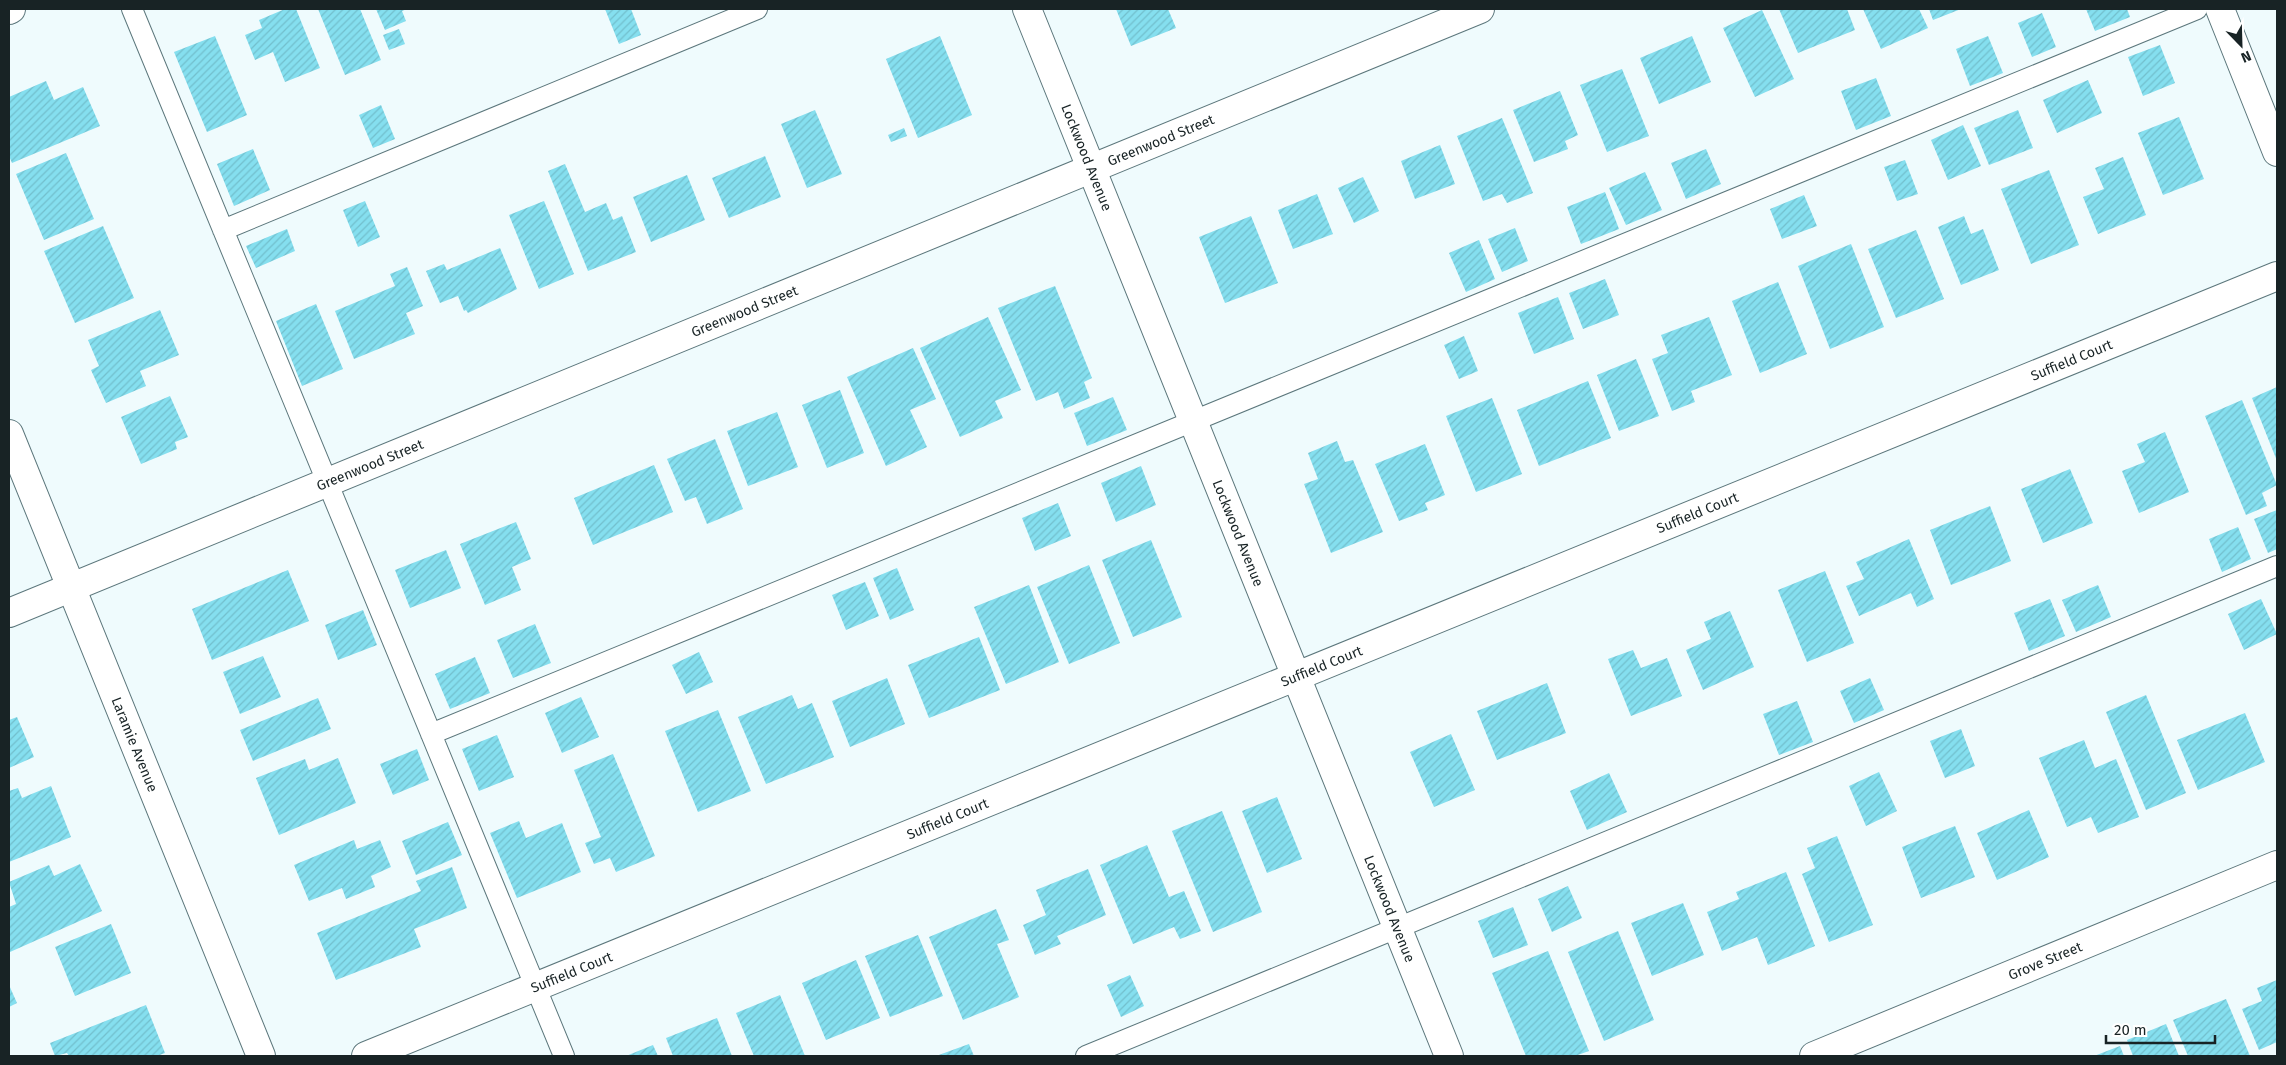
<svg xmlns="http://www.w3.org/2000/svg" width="2286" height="1065" viewBox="0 0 2286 1065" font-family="'Fira Sans',sans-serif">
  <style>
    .building { fill: url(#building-hatch) }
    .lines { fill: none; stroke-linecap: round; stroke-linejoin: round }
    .service-casing { stroke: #5c777c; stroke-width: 22 }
    .minor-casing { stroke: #5c777c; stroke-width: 30 }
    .tertiary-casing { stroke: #5c777c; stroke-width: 30 }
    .service { stroke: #fff; stroke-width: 20 }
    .minor { stroke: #fff; stroke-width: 28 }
    .tertiary { stroke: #fff; stroke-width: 28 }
    .labels { text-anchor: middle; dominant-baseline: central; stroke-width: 4; stroke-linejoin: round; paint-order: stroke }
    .street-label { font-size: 14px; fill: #182325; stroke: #fff }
  </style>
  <defs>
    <pattern id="building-hatch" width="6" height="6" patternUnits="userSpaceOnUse" patternTransform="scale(1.25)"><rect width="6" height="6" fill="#85dfef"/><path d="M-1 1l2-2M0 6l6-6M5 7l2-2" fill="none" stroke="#72bfcd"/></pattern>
  </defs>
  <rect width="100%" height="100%" fill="#effbfd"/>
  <path class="building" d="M285 9H296L320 68 285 82 273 52 255 60 245 35 262 28 259 20Z
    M318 9H360L381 60 345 75Z
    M376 9H407L402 11 406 21 385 30Z
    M605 9H631L641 35 619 44Z
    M1116 9H1168L1176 28 1131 46Z
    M1779 9H1847L1855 30 1798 53Z
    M1863 9H1919L1928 28 1881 49Z
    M1929 9H1961L1933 20Z
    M2086 9H2127L2130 17 2095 31Z
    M1762 10 1794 79 1755 97 1723 28Z
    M2042 13 2056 47 2032 57 2018 23Z
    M399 29 405 44 389 50 383 35Z
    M215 36 247 115 207 132 174 52Z
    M940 36 972 115 918 138 886 59Z
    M1692 36 1711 82 1659 104 1640 58Z
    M1988 36 2003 73 1970 86 1956 49Z
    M2160 45 2175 83 2143 96 2128 57Z
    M1622 69 1649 136 1607 152 1580 85Z
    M1876 78 1891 116 1856 130 1841 91Z
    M2088 80 2102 113 2057 133 2043 100Z
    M46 81 54 100 83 87 100 126 12 163 9 156V97Z
    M1560 91 1578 135 1565 141 1568 149 1534 162 1513 110Z
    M381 105 395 139 373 148 359 115Z
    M815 110 842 174 807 188 781 124Z
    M2018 110 2033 148 1989 165 1974 128Z
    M2179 117 2204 179 2163 195 2138 133Z
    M1502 118 1533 193 1507 203 1502 194 1483 201 1457 136Z
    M1963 125 1981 166 1948 180 1931 140Z
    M904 128 907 136 891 142 888 135Z
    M1440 145 1455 184 1415 199 1401 161Z
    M253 149 270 190 234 206 217 164Z
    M1706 149 1721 184 1686 199 1671 163Z
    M66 153 94 219 44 240 16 174Z
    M765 156 781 197 729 218 712 178Z
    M2123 157 2146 215 2098 234 2083 197 2104 189 2095 168Z
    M1905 160 1918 194 1897 201 1884 167Z
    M565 164 585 212 606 203 613 220 622 216 636 252 588 271 548 171Z
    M2049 170 2079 245 2031 264 2001 189Z
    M1645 172 1662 210 1626 225 1609 188Z
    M687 175 705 220 651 242 633 197Z
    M1363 177 1379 211 1354 223 1338 188Z
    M1605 192 1619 229 1581 244 1567 207Z
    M1317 194 1333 234 1293 249 1278 210Z
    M1804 195 1817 226 1782 239 1770 209Z
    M365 201 380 237 358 247 343 210Z
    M544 201 574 274 539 289 509 215Z
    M1251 216 1278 283 1225 303 1199 237Z
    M1964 216 1971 234 1983 229 1999 270 1961 285 1938 227Z
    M103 226 134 298 75 323 44 251Z
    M1515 228 1528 261 1502 272 1488 239Z
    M287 229 295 251 256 268 246 246Z
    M1916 230 1944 299 1896 318 1868 249Z
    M1479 240 1495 279 1466 292 1449 253Z
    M1851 244 1884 327 1830 349 1798 266Z
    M500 248 517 289 468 313 466 310 464 311 458 296 440 303 426 271 444 264 447 270Z
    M407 267 423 306 406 313 415 334 354 359 335 311 395 286 390 274Z
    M1605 279 1619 315 1583 329 1569 293Z
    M1778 282 1807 354 1760 373 1732 301Z
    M1055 286 1092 378 1084 382 1090 398 1064 409 1058 392 1036 401 998 308Z
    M1558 297 1574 339 1534 354 1518 313Z
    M316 304 343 369 302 386 276 321Z
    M160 310 179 355 140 371 146 386 106 403 91 370 99 366 88 340Z
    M988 317 1021 390 995 401 1003 418 960 437 920 348Z
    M1709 317 1732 375 1691 391 1695 402 1672 411 1652 359 1668 353 1661 335Z
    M1464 336 1478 371 1459 379 1444 345Z
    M913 348 936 399 910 410 927 447 886 466 847 377Z
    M1636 359 1659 416 1619 431 1597 375Z
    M1588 381 1611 438 1539 466 1517 410Z
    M2277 387V461L2252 398Z
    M840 390 864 453 827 468 802 405Z
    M170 396 188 437 175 442 177 449 141 464 121 417Z
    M1113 397 1127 430 1087 446 1074 413Z
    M1492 398 1522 474 1476 492 1446 416Z
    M2242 400 2277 485 2262 493 2267 506 2246 515 2205 416Z
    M777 412 798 467 748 486 727 431Z
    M2165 432 2189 492 2139 513 2122 471 2145 462 2137 444Z
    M715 439 743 509 707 524 696 497 685 501 667 459Z
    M1337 441 1345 462 1353 460 1383 532 1331 553 1304 484 1318 479 1308 453Z
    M1425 444 1445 495 1425 503 1428 510 1399 521 1375 464Z
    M654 465 673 512 593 545 574 498Z
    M1141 466 1156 505 1116 522 1101 483Z
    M2070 469 2093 523 2043 543 2021 489Z
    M1058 503 1071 536 1035 551 1022 518Z
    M1990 506 2011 561 1951 585 1930 530Z
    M2277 510V549L2268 553 2254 519Z
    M516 522 531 559 512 567 521 590 485 605 460 544Z
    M2238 527 2251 559 2222 572 2209 539Z
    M1909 539 1934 599 1917 607 1911 593 1859 616 1846 586 1864 579 1856 562Z
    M1151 540 1182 617 1133 637 1102 560Z
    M446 550 461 588 410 608 395 570Z
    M1089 565 1120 643 1069 664 1037 587Z
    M897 568 914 610 890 620 873 578Z
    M288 570 309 621 212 660 192 609Z
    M1825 571 1854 643 1807 662 1778 590Z
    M865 582 879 616 846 630 832 595Z
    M1029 585 1059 662 1006 684 974 607Z
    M2098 585 2111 617 2076 632 2062 600Z
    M2050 599 2065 636 2029 651 2014 613Z
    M2261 599 2277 634 2244 650 2228 614Z
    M363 610 377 645 338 660 325 625Z
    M1730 611 1754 667 1703 690 1686 650 1711 639 1704 622Z
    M535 624 551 663 513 678 497 640Z
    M979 637 1000 690 929 718 908 665Z
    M1633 650 1641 668 1667 658 1682 696 1631 716 1608 659Z
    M699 652 713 682 686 694 672 665Z
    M263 656 281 697 240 714 223 672Z
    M475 657 490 693 450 709 435 674Z
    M887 678 905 724 850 747 832 701Z
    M1870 678 1884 710 1854 723 1840 691Z
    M1547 683 1566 733 1497 760 1477 711Z
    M792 695 798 709 812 703 834 757 766 784 738 717Z
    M2146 695 2186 793 2146 810 2106 712Z
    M581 697 599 737 562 753 545 713Z
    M318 698 331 729 253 761 240 730Z
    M1797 701 1813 742 1779 755 1763 714Z
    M718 710 751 791 698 812 665 731Z
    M2245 713 2265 762 2198 790 2177 740Z
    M17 717 34 757 9 768V720Z
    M1961 729 1975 766 1945 778 1930 741Z
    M1451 734 1475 790 1434 807 1410 752Z
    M497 735 514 777 479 791 462 749Z
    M2084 740 2095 768 2116 759 2139 817 2098 833 2091 817 2067 827 2039 758Z
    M417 749 429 780 393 795 380 764Z
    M613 754 655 856 616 872 610 858 594 864 585 843 601 837 574 770Z
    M338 758 356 803 279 835 256 778 305 759 309 770Z
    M1879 772 1897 811 1866 826 1849 786Z
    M1609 773 1627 812 1587 830 1570 791Z
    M51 786 71 837 9 862V791L18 788 22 798Z
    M1277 797 1302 859 1267 873 1242 811Z
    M2029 810 2049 857 1997 880 1977 833Z
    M1222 811 1262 912 1213 932 1172 831Z
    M519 821 526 838 562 823 581 872 517 898 490 833Z
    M448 822 462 855 416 875 402 841Z
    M1955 826 1975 877 1921 898 1902 847Z
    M1837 836 1873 925 1829 942 1802 874 1815 868 1807 848Z
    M354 840 357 849 380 840 391 867 371 876 375 887 346 899 342 888 309 901 294 865Z
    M1147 845 1169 897 1184 891 1201 931 1180 939 1174 927 1133 944 1100 865Z
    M80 864 102 911 10 952 9 907 16 904 9 882 49 865 54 876Z
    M452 867 467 908 414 929 421 947 336 980 317 933 421 891 416 881Z
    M1088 869 1106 915 1057 936 1061 944 1035 955 1023 925 1046 915 1036 890Z
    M1786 872 1815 946 1768 965 1757 937 1722 951 1707 912 1739 899 1736 892Z
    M1568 886 1582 918 1552 932 1538 899Z
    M1683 903 1704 955 1652 976 1631 923Z
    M1513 907 1528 945 1493 958 1478 921Z
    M996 909 1009 940 997 944 1019 997 963 1020 929 937Z
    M111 924 131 973 75 996 55 947Z
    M1618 931 1654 1020 1604 1041 1568 952Z
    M918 935 943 996 890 1017 865 956Z
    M1548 951 1589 1051 1575 1056H1526L1492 973Z
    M856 960 880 1018 826 1040 802 983Z
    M1130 975 1144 1006 1121 1017 1107 985Z
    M2277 980V1042L2259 1050 2242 1009 2262 1001 2257 988Z
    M9 985 17 1003 9 1007Z
    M780 995 805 1056H754L736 1013Z
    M2226 999 2250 1056H2188L2173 1020Z
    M146 1005 165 1053 157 1056H69L67 1053 55 1056 50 1043Z
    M717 1018 732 1056H673L666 1038Z
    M2166 1024 2179 1056H2133L2127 1040Z
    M969 1044 974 1056H936Z
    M653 1045 658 1056H626Z
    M2120 1046 2124 1056H2094Z"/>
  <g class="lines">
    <defs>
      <path id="service" d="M132 9 564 1056
        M223 230 757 9
        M431 734 2197 9
        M1086 1056 2277 566"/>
      <g id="minor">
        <path d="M2220 9 2277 152"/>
        <path d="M9 10 11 9"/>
        <path id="s1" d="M9 434 261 1056"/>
        <path id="s2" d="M9 613 1480 9"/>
        <path id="s3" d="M366 1056 2277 276"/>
        <path id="s4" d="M1814 1056 2277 865"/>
      </g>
      <g id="tertiary">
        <path id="s5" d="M1027 9 1449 1056"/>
      </g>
    </defs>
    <use href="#service" class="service-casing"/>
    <use href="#minor" class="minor-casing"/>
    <use href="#tertiary" class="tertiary-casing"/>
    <use href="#service" class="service"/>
    <use href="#minor" class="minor"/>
    <use href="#tertiary" class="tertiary"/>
  </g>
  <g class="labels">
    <g class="street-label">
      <text stroke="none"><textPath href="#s2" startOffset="1245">Greenwood Street</textPath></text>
      <text stroke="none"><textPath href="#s5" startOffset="160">Lockwood Avenue</textPath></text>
      <text stroke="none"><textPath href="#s2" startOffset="795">Greenwood Street</textPath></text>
      <text stroke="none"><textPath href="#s3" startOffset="1842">Suffield Court</textPath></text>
      <text stroke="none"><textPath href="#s2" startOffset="390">Greenwood Street</textPath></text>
      <text stroke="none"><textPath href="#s3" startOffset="1438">Suffield Court</textPath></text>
      <text stroke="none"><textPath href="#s5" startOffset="565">Lockwood Avenue</textPath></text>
      <text stroke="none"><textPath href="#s3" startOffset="1032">Suffield Court</textPath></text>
      <text stroke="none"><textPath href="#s1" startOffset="335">Laramie Avenue</textPath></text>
      <text stroke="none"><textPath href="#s3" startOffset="628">Suffield Court</textPath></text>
      <text stroke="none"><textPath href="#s5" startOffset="970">Lockwood Avenue</textPath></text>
      <text stroke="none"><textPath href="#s4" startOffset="250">Grove Street</textPath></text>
      <text stroke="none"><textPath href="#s3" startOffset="222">Suffield Court</textPath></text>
    </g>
  </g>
  <rect width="2286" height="1065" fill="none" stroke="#182325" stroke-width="20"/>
  <g transform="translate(2241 45) rotate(157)" stroke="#ffffff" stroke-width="4" paint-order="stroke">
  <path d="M0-4L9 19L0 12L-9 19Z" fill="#182325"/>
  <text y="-8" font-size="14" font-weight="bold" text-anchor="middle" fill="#182325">N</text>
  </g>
  <path d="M2106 1035v8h109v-8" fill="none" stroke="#182325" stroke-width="2.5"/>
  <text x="2114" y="1035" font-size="15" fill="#182325" stroke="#ffffff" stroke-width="4" paint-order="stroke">20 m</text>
</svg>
